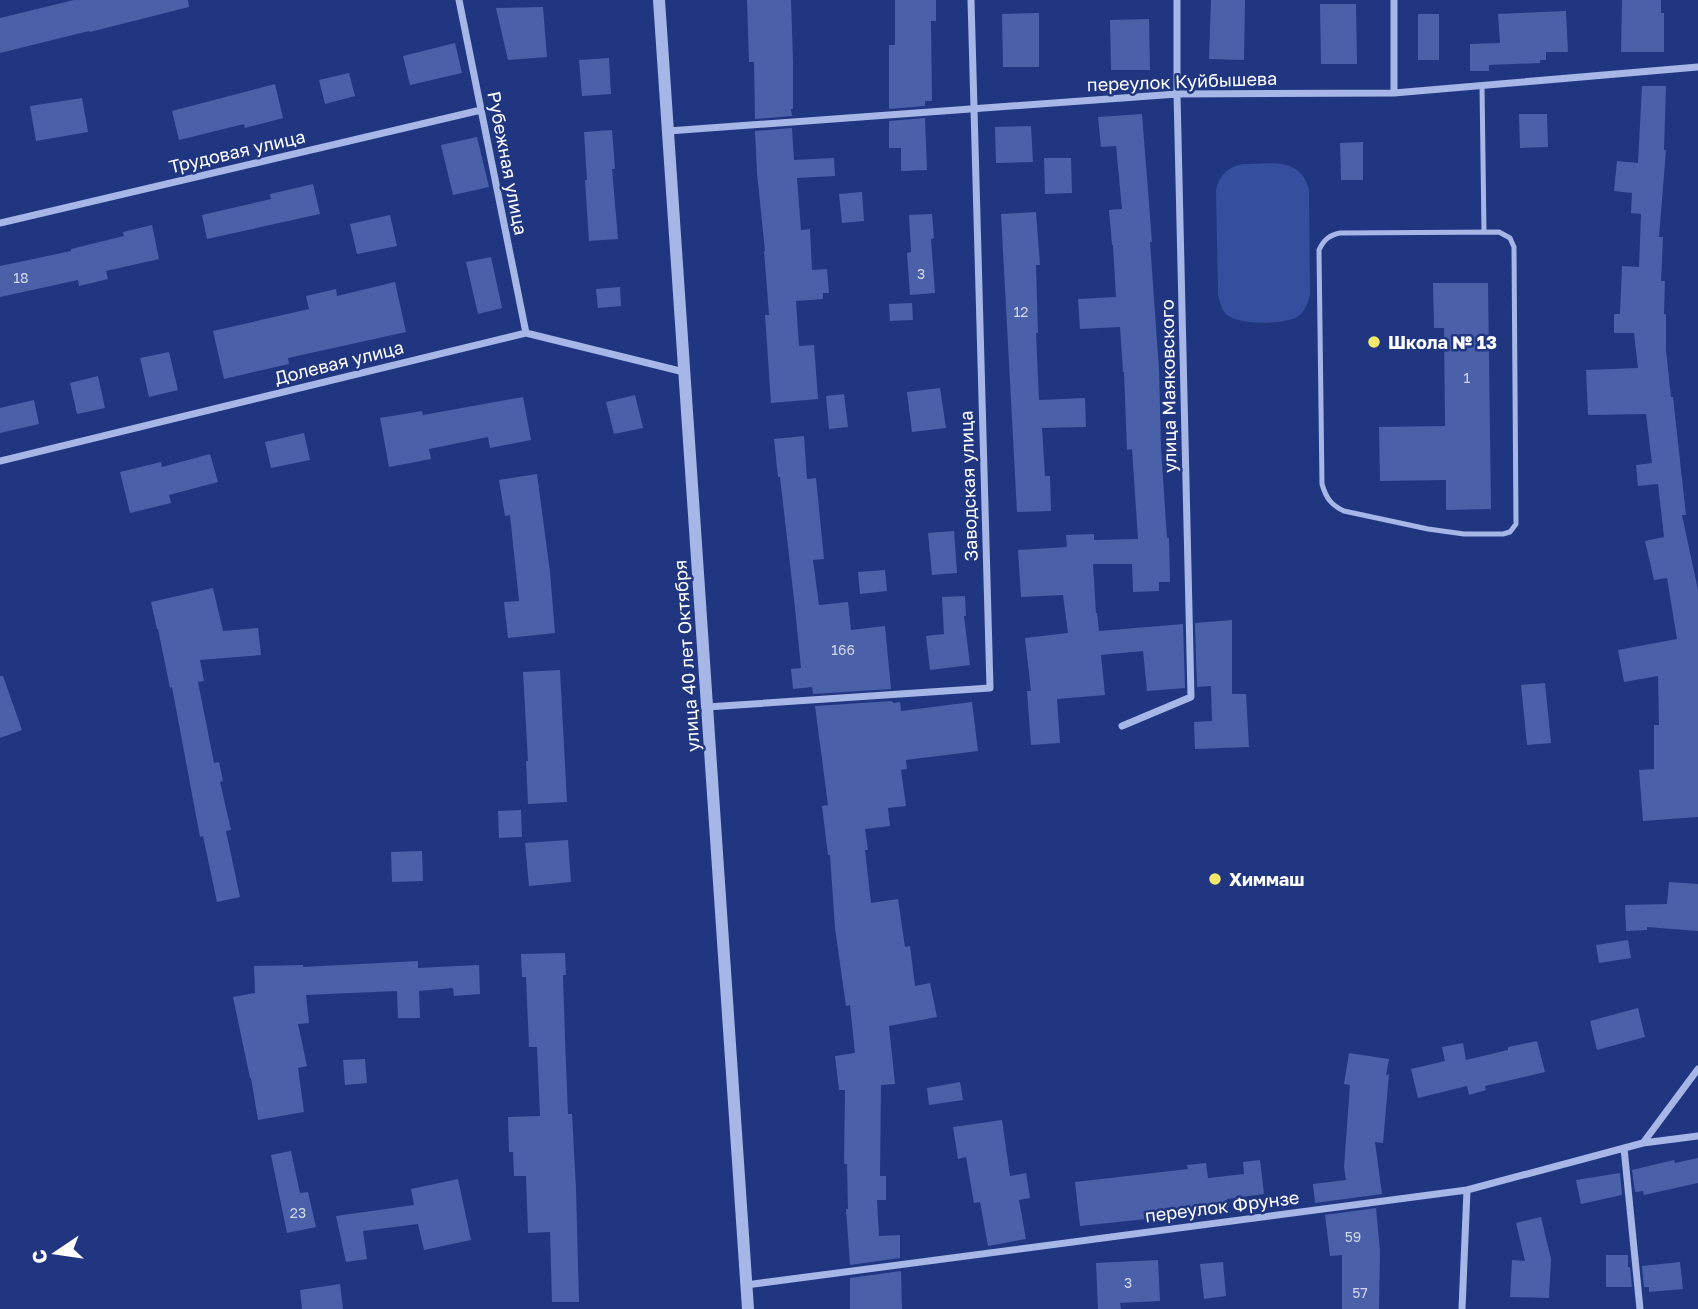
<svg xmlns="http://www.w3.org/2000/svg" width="1698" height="1309" viewBox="0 0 1698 1309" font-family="'Golos Text',sans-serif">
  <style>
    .park { fill: #354e9e }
    .building { fill: #4a60a9 }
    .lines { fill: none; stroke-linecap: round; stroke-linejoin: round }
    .service { stroke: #a6b6e7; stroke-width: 5 }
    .minor { stroke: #a6b6e7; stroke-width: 7 }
    .tertiary { stroke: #a6b6e7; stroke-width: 12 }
    .poi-dot { fill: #f4e968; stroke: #213680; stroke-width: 2.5 }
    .labels { text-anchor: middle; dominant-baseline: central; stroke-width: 5; stroke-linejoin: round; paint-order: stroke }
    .number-label { font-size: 14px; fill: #d2d7ea }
    .street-label { font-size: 18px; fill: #fff; stroke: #213680 }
    .poi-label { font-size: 18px; font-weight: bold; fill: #fff; stroke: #213680; text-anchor: start }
  </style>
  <rect width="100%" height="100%" fill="#213680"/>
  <path class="park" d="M1243 164C1269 164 1301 156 1309 190L1310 294C1308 303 1305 312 1297 317 1283 325 1239 325 1227 315 1221 310 1220 302 1218 295L1216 191C1219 175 1227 167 1243 164Z"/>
  <path class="building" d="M74 0H188L189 7 90 32 89 31 0 53V18Z
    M747 0H791L793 60V109H791L792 116 755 119 754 62H749Z
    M895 0H936V21H931L932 101H925V106L889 109V45H895Z
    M1211 0H1245L1244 60 1209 59Z
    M1622 0H1661V13H1664V52H1621Z
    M1320 4H1356L1357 64H1321Z
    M543 7 547 57 508 60 496 8Z
    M1566 11 1568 52H1546V60H1540V63L1489 65V71H1470V44L1500 43 1498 14Z
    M1039 13V67H1003L1002 14Z
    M1418 14H1439V60H1418Z
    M1149 19 1150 70H1111L1110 20Z
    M455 43 462 73 410 85 403 56Z
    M609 58 611 94 582 96 579 60Z
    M349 73 355 96 325 104 319 80Z
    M275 84 283 118 245 128 244 124 179 140 172 111Z
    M1642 86H1666L1664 150H1666L1659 237H1663L1661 281H1665L1664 314H1666V350L1671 397H1673L1686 515H1682L1698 590V817L1643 821 1639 770 1654 769V725H1659L1658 676 1624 682 1618 650 1677 639 1667 578 1654 580 1645 541 1664 537 1658 484 1638 486 1636 465 1652 463 1646 414 1588 415 1586 370 1638 368 1634 333H1614V314H1620L1622 266 1639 267 1641 214 1631 213 1632 193 1614 191 1617 161 1638 163Z
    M82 98 88 132 36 141 30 106Z
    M1142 114 1152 242H1150L1159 370 1161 448 1167 538H1169L1170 582H1159V591L1133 592 1132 564H1093L1096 613H1097L1099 631 1183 624 1185 688 1147 691 1143 651 1101 655 1105 695 1057 699 1060 743 1031 745 1027 691H1031L1025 638 1068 633 1063 595 1021 597 1018 550 1067 547 1066 535 1094 534V540L1138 539 1132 449 1127 450 1124 372H1123L1120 327 1080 329 1078 299 1116 297 1113 245H1112L1109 210 1122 209 1116 146 1101 147 1098 117Z
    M1519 114H1547L1548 147 1520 148Z
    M925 118 927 170 901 171V148H889V121Z
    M1031 126 1033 162 996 163 995 127Z
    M792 128 794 160 834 158 835 176 797 178 801 230 810 229 812 270 827 269 829 293H823V299L796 301 799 346 814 345 818 399 771 403 765 315H769L764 251H765L757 173 755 131Z
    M612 130 615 169H612L618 239 589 241 585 180H587L584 132Z
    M477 137 489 187 453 195 441 145Z
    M1363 142V180H1341L1340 143Z
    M1044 158H1071L1072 193 1045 194Z
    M313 184 320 214 207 239 202 215 271 199 270 194Z
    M862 192 864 221 842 223 839 194Z
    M1036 212 1040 265H1036L1038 333H1036L1039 400 1085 398 1086 427 1042 428 1045 476H1050L1051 511 1017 512 1001 214Z
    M932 214 934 238 931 239 935 293 910 295 907 253 911 252 909 215Z
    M390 215 397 246 357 254 350 224Z
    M152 225 159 259 106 271 108 279 79 286 78 280 0 297V266L71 251V249L124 236 123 232Z
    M491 257 502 308 478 314 466 262Z
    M395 282 406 332 288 358 289 364 224 379 213 331 309 309 306 296 336 289 337 296Z
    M1433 283H1488L1491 509 1446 510V480L1380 481 1379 427 1445 426 1444 328H1434Z
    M620 287 621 306 598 308 596 289Z
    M912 303 913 320 890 321 889 304Z
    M169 352 178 390 149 397 140 358Z
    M98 376 105 408 77 414 70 383Z
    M940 388 946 428 912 432 907 392Z
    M844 394 848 427 829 429 826 396Z
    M635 395 643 428 614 434 606 402Z
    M523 397 531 440 490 448 488 437 429 449 431 459 389 467 380 418 422 411 423 415Z
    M34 400 39 424 0 433V408Z
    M304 433 310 460 271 468 265 442Z
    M804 436 807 479 816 478 824 559 813 560 819 605 848 602 851 630 885 626 891 689 813 694 812 687 793 689 791 669 801 668 795 608 780 477H778L774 439Z
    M210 454 218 482 169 495 171 503 130 513 120 472 161 462 162 467Z
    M537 474 550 572 555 633 508 638 504 602 519 601 510 515 505 516 499 480Z
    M954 531 957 573 932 575 928 533Z
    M885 570 887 591 860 594 858 572Z
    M213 588 223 631 258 628 261 655 200 660 204 681 198 682 214 763 219 762 223 781 220 782 231 830 226 831 240 897 217 902 203 836 200 837 172 687 170 688 158 629H157L151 602Z
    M965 596 966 616H964L970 665 930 670 926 636 944 634 942 597Z
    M1232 620V694H1246L1249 747 1195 749 1194 722 1212 721 1211 686 1197 687 1195 623Z
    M560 670 567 802 528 804 526 761H528L523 672Z
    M0 676H3L22 730 0 738Z
    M1545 683 1551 743 1527 745 1521 685Z
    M892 701 893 703 900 702 901 711 972 702 978 751 906 760 907 769 901 770 906 806 888 808 890 826 865 829 868 850H865L871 903 898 899 905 947 910 946 915 986 930 983 937 1017 889 1026 895 1084 881 1085 880 1176H886V1200H877L879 1236 900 1235V1258L850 1265 846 1209H848L847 1164H844L845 1090H839L835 1056 855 1053 850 1005 846 1006 835 928 830 855H828L822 806 828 805 815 706Z
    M521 810 522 837 499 838 498 811Z
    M568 840 571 882 529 886 525 843Z
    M422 851 423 881 392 882 391 852Z
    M1669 882 1698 884V931L1647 927V930L1626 931 1625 905 1667 904Z
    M1628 940 1631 958 1599 963 1596 945Z
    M565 953 566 975H563L565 1039 568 1114H572L576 1189 579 1302H552L550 1232 528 1233 526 1176H514L513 1152H509L508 1117 540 1116 537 1047H529L526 977H522L521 954Z
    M418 961V968L479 965 480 994 454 996 453 988 419 991 420 1018H398L397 991 306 995 309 1023 298 1024 307 1066 298 1068 304 1112 258 1120 251 1078H250L233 997 255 993 254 966 303 965V967Z
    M1638 1008 1645 1037 1597 1050 1590 1021Z
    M1537 1041 1545 1072 1485 1086 1486 1090 1469 1095 1467 1086 1418 1098 1411 1069 1445 1061 1442 1047 1463 1043 1466 1060 1508 1050V1047Z
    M1349 1053 1389 1059 1386 1075 1389 1074 1383 1143 1375 1142 1382 1194 1315 1203 1313 1184 1346 1180 1344 1167 1350 1085 1344 1084Z
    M365 1059 367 1083 345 1085 343 1060Z
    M960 1082 963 1100 929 1105 927 1088Z
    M1002 1120 1010 1176 1026 1173 1030 1198 1019 1200 1026 1239 988 1246 980 1202 974 1203 966 1157 958 1159 953 1127Z
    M291 1151 300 1193 308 1192 316 1227 287 1233 271 1155Z
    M1698 1158V1183L1644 1195 1643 1191 1635 1192 1632 1170 1674 1160 1675 1163Z
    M1260 1160 1264 1194 1227 1199 1228 1212 1193 1216V1214L1080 1226 1075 1182 1188 1169 1187 1165 1206 1163 1208 1178 1244 1174 1243 1162Z
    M1620 1173 1622 1195 1581 1204 1576 1180Z
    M458 1179 471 1240 424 1250 418 1224 363 1231 367 1259 346 1262 336 1216 414 1205 411 1189Z
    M1376 1208 1380 1251 1379 1309H1342V1255L1330 1256 1325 1215Z
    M1541 1217 1551 1259 1549 1298 1510 1297 1512 1260 1525 1261 1516 1223Z
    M1606 1255H1628V1267H1630L1632 1287H1606Z
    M1158 1260 1160 1301 1120 1303 1121 1309H1098L1096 1263Z
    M1223 1262 1226 1296 1204 1299 1200 1264Z
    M1680 1262 1683 1289 1649 1292V1287H1644L1642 1266Z
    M901 1271 902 1309H850V1278Z
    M340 1284 343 1309H302L300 1290Z"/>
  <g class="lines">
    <path class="service" d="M1482 85 1484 232
      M1499 232 1510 238 1514 247 1516 524 1510 532 1503 534H1464L1428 529 1344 511C1331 505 1326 498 1322 484L1319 250C1324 239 1330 235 1340 233Z"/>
    <path class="minor" d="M459 0 526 333
      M1394 93V0
      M668 131 1177 94 1394 93 1698 67
      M0 223 481 110
      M0 461 526 333 684 372
      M707 707 990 688 971 0
      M1122 726 1191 697 1177 94V0
      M1643 1143 1698 1069
      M1624 1148 1640 1309
      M746 1285 1467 1190 1643 1143 1698 1136
      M1462 1309 1467 1190"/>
    <path class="tertiary" d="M659 0 748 1309"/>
  </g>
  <g class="poi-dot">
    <circle cx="1374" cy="342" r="7"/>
    <circle cx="1215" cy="879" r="7"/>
  </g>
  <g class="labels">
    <g class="number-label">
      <text x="921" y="273">3</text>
      <text x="21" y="277">18</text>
      <text x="1021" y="311">12</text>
      <text x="1467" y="377">1</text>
      <text x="843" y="649">166</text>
      <text x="298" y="1212">23</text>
      <text x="1353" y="1236">59</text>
      <text x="1128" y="1282">3</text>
      <text x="1360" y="1292">57</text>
    </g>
    <g class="street-label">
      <text transform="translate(1182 81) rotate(-2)">переулок Куйбышева</text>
      <text transform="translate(237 151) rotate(-13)">Трудовая улица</text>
      <text transform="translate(508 163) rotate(79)">Рубежная улица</text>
      <text transform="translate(339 362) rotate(-14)">Долевая улица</text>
      <text transform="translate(1168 386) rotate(-91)">улица Маяковского</text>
      <text transform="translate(968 486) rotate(-92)">Заводская улица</text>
      <text transform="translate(686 656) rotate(-94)">улица 40 лет Октября</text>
      <text transform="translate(1222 1206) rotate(-7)">переулок Фрунзе</text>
    </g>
    <g class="poi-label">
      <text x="1388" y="342">Школа № 13</text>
      <text x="1229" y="879">Химмаш</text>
    </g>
  </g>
  <g transform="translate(56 1253) rotate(257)" stroke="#213680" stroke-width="5" paint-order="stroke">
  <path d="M0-5L12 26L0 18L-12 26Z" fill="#ffffff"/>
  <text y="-10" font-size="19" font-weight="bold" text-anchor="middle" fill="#ffffff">С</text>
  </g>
</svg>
